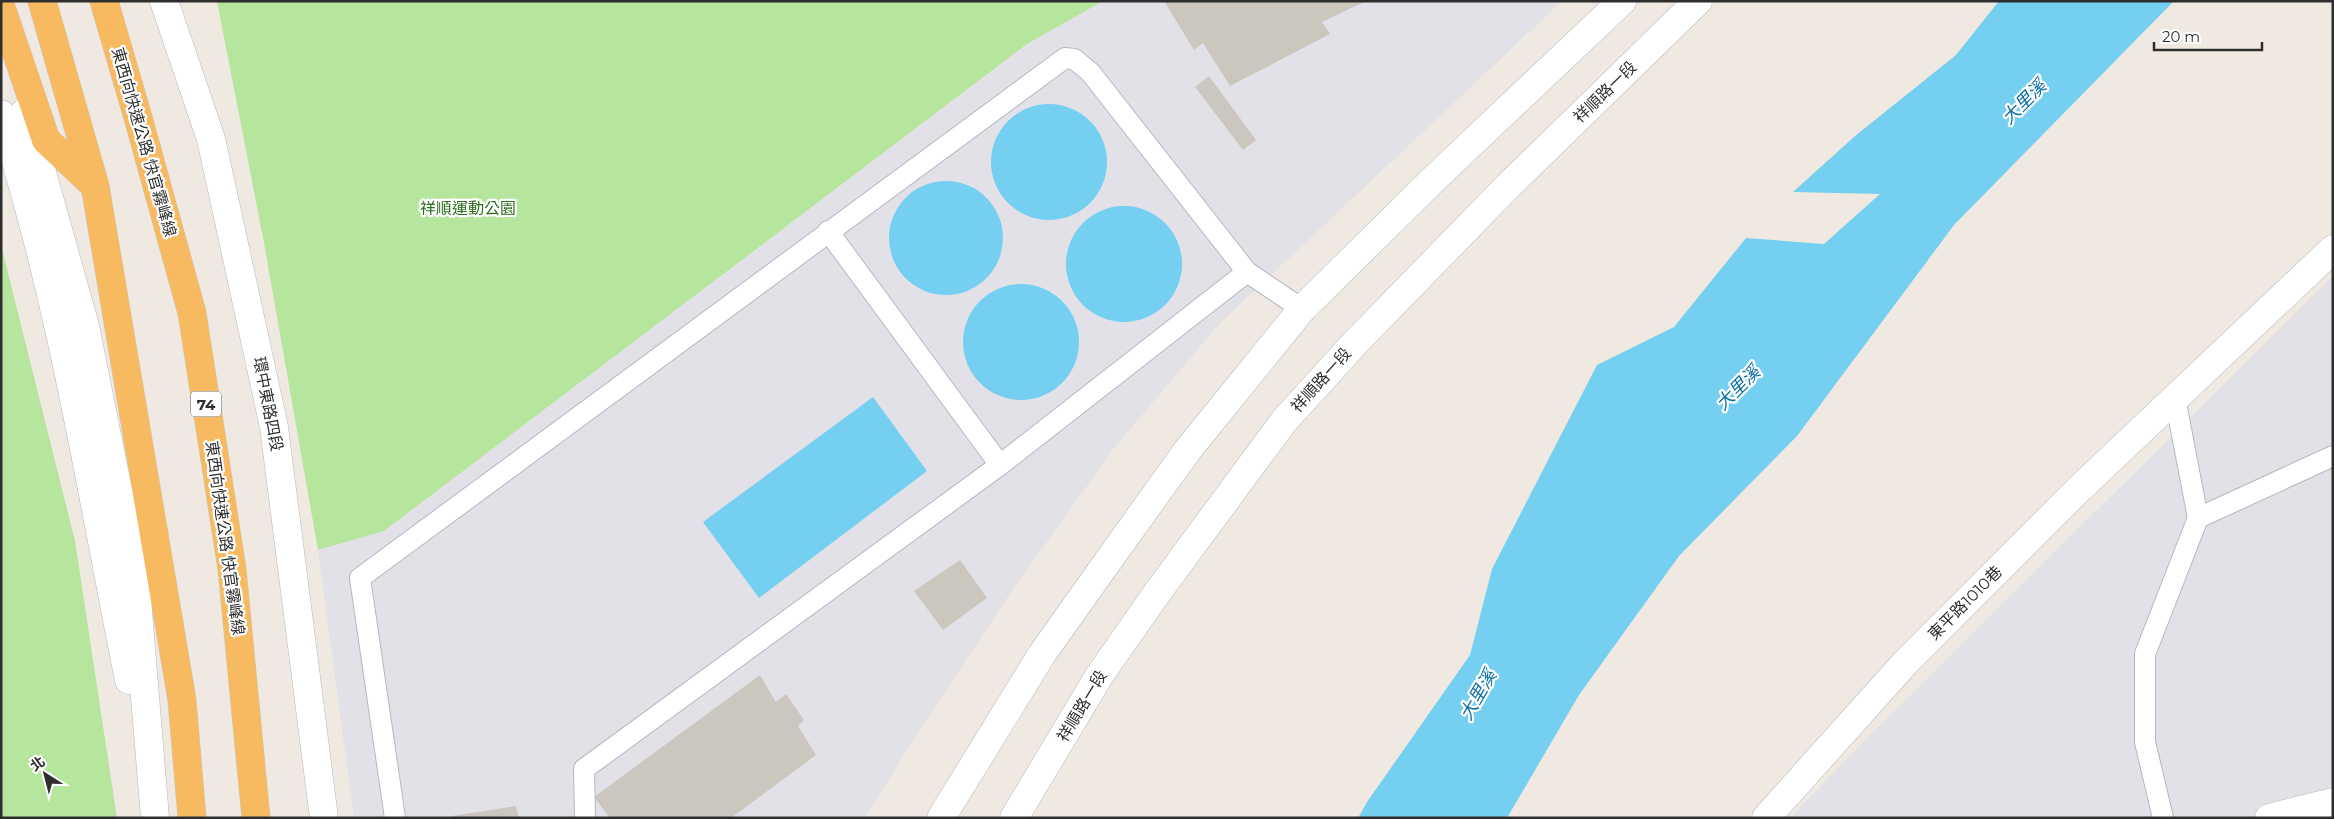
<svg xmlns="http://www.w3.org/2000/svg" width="2334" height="819" viewBox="0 0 2334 819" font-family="Montserrat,'Noto Sans TC',sans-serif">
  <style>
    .industrial { fill: #e3e1e8 }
    .green { fill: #b6e59e }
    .water { fill: #75cff0 }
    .building { fill: #cbc7bf }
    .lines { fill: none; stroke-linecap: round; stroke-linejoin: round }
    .service-casing { stroke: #b4b7c1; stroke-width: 22 }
    .minor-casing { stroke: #b4b7c1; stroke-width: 29 }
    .tertiary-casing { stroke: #b4b7c1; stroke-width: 29 }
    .trunk-casing { stroke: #c9c9c9; stroke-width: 29 }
    .service { stroke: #fff; stroke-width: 20 }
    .minor { stroke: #fff; stroke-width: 28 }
    .tertiary { stroke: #fff; stroke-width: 28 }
    .trunk { stroke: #f8ba60; stroke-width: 28 }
    .labels { text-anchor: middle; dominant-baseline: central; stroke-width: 4.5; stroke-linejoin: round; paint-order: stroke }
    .shield { fill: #fff; stroke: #6d6d6d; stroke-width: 1 }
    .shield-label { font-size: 15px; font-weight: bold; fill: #2e2e2e }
    .street-label { font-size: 16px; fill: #2e2e2e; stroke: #fff }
    .park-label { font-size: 16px; fill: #2c6e1b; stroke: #fff }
    .water-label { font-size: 18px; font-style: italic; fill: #0d6fa3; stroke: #fff }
  </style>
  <rect width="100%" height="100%" fill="#efe9e1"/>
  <path class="industrial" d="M1103 1H1562L1220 323 1115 447 1013 589 910 745 865 818H354L318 550 384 531 1027 44Z
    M2333 276V818H1790L1874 731Z"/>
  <path class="green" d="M217 1H1103L1027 44 384 531 318 550 264 243Z
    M1 245 75 541 117 818H1Z"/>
  <path class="water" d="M1999 1H2174L1954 225 1797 436 1679 556 1579 695 1507 818H1358L1367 802 1470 655 1492 569 1597 365 1674 327 1746 238 1824 244 1880 194 1793 192 1855 136 1956 55Z
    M991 162a58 58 0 1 1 116 0a58 58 0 1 1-116 0Z
    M889 238a57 57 0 1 1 114 0a57 57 0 1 1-114 0Z
    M1066 264a58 58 0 1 1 116 0a58 58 0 1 1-116 0Z
    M963 342a58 58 0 1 1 116 0a58 58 0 1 1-116 0Z
    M873 397 927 471 759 598 703 522Z"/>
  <path class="building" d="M1164 1H1366L1322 22 1330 34 1230 86 1203 43 1194 50Z
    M1209 76 1256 140 1243 150 1195 87Z
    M960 560 987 598 943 630 914 591Z
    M760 675 776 702 786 694 804 720 798 726 816 755 731 818H610L594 797Z
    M516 806 519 818H452V816Z"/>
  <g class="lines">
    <defs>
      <path id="service" d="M828 231 1000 465
        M2198 518 2333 456
        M395 818 360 578 1065 58 1074 59 1090 72 1247 272 1302 309
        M585 818 584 769 1000 465 1247 272
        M2163 818 2145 742V654L2198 518 2175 398"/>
      <path id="minor" d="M164 1 211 139 274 427 324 818
        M25 112 85 326 135 575 155 818
        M1 114C61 297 91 491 129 680
        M1766 818 1905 663 2078 490 2333 249"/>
      <path id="tertiary" d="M941 818 1042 654 1108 561 1187 451 1302 309 1438 175 1622 1
        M1014 818 1099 676 1157 593 1284 421 1355 343 1508 186 1698 1
        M2269 818 2333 802"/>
      <path id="trunk" d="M42 1 95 186 182 700 192 818
        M104 1 139 121 192 313 232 569 256 818
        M1 7 46 140 95 186"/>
    </defs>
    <use href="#service" class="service-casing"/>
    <use href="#minor" class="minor-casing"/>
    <use href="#tertiary" class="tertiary-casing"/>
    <use href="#trunk" class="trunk-casing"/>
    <use href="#service" class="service"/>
    <use href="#minor" class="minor"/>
    <use href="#tertiary" class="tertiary"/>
    <use href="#trunk" class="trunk"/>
  </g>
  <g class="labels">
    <rect class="shield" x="191" y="391.5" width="30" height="25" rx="4"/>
    <g class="shield-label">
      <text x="206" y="404">74</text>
    </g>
    <g class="street-label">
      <text transform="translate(1605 92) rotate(-44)">祥順路一段</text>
      <text transform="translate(144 142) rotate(74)">東西向快速公路 快官霧峰線</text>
      <text transform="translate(1321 380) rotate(-48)">祥順路一段</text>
      <text transform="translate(268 404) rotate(79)">環中東路四段</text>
      <text transform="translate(225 538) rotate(82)">東西向快速公路 快官霧峰線</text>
      <text transform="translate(1965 603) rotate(-45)">東平路1010巷</text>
      <text transform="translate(1082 706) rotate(-59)">祥順路一段</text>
    </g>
    <g class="park-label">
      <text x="468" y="208">祥順運動公園</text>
    </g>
    <g class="water-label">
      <text transform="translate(2024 102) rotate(-45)">大里溪</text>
      <text transform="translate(1738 388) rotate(-45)">大里溪</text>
      <text transform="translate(1478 695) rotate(-60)">大里溪</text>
    </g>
  </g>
  <rect width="2334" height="819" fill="none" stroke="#2e2e2e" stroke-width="5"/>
  <g transform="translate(45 774) rotate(324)" stroke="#ffffff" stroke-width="4" paint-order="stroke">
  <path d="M0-4L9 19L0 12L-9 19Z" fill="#2e2e2e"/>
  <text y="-8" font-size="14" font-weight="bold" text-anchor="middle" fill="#2e2e2e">北</text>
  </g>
  <path d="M2154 42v8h108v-8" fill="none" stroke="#2e2e2e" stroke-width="2.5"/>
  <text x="2162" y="42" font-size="15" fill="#2e2e2e" stroke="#ffffff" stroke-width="4" paint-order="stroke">20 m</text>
</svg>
